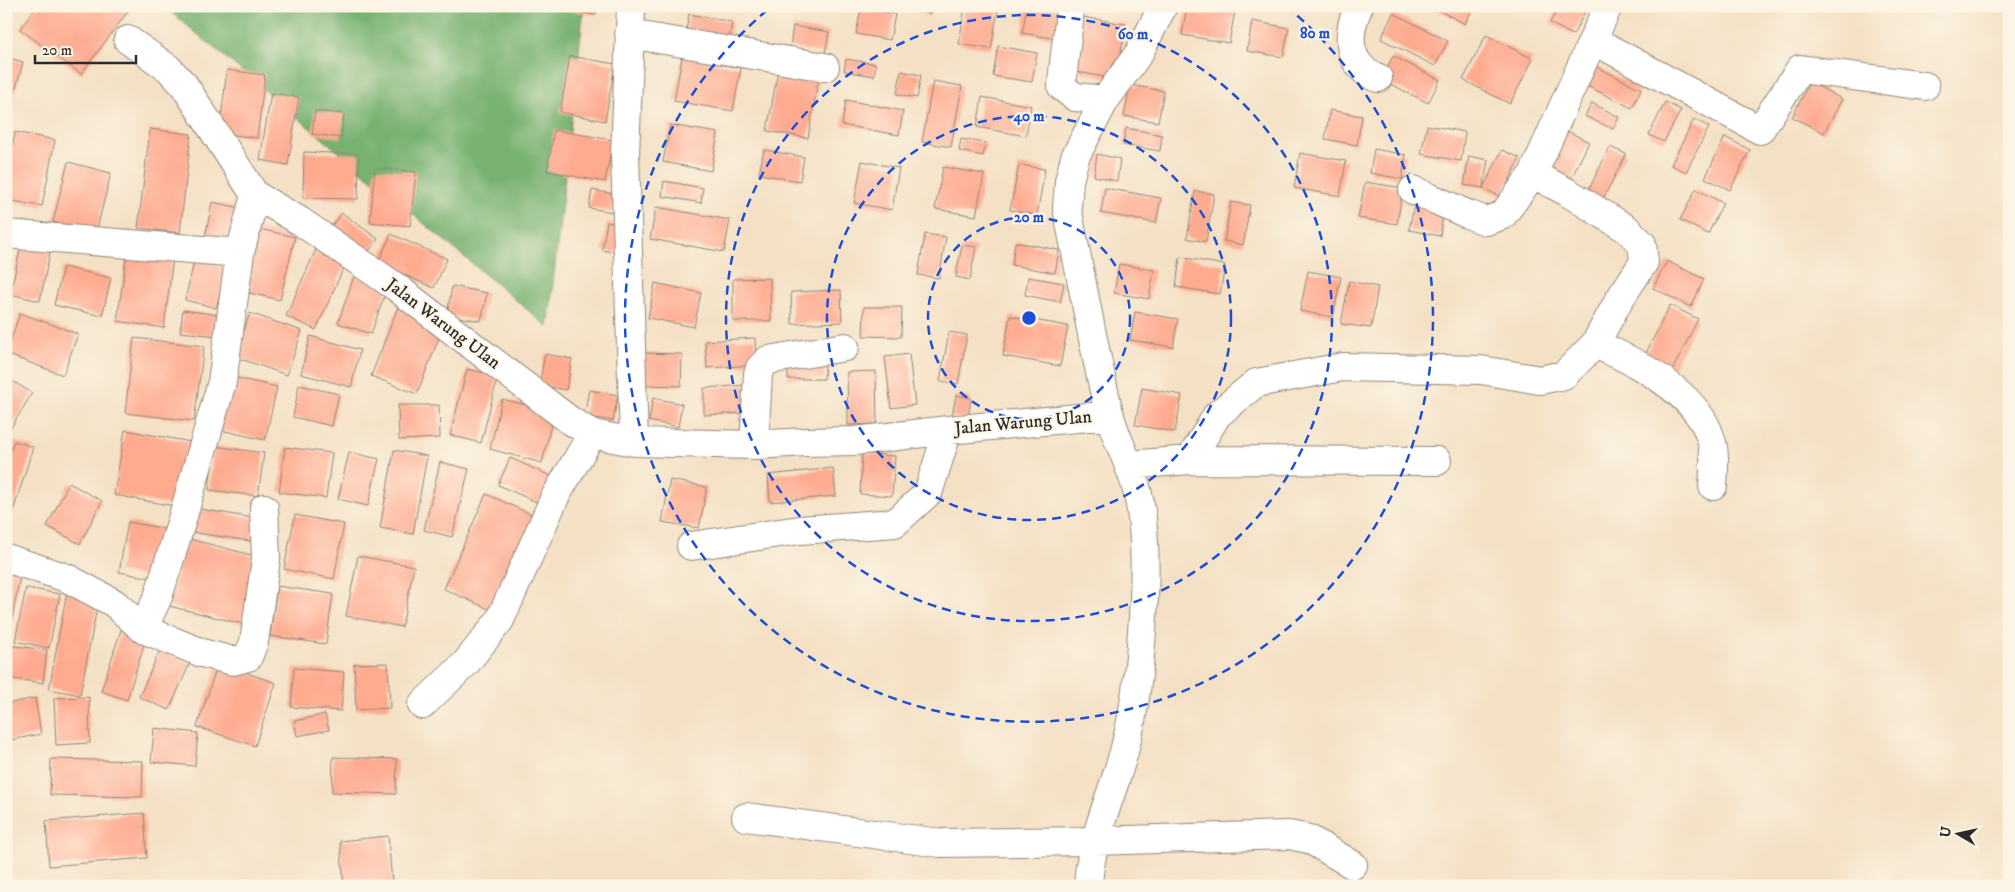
<svg xmlns="http://www.w3.org/2000/svg" width="2015" height="892" viewBox="0 0 2015 892" font-family="'IM FELL DW Pica',serif">
  <style>
    .forest { fill: #78b271; stroke: #526e4e }
    .building { fill: #feab90 }
    .lines { fill: none; stroke-linecap: round; stroke-linejoin: round }
    .minor-casing { stroke: #908678; stroke-width: 30 }
    .minor { stroke: #fff; stroke-width: 28 }
    .ring { fill: none; stroke: #1d4ed8; stroke-width: 2.5; stroke-dasharray: 9 6 }
    .labels { text-anchor: middle; dominant-baseline: central; stroke-width: 4.5; stroke-linejoin: round; paint-order: stroke }
    .street-label { font-size: 18px; fill: #2b2b2b; stroke: #fcf5e5 }
    .centre { fill: #1d4ed8; stroke: #fcf5e5; stroke-width: 2.5 }
    .ring-label { font-size: 15px; text-anchor: middle; font-weight: bold; fill: #1d4ed8; stroke: #fcf5e5; stroke-width: 4.5; stroke-linejoin: round; paint-order: stroke }
  </style>
  <rect width="100%" height="100%" fill="#fcf5e5"/>
  <filter id="ink" filterUnits="userSpaceOnUse"><feTurbulence type="fractalNoise" baseFrequency=".02" numOctaves="2"/><feDisplacementMap in="SourceGraphic" scale="10" xChannelSelector="R" yChannelSelector="G"/><feConvolveMatrix kernelMatrix="1 2 1 2 8 2 1 2 1" color-interpolation-filters="sRGB"/></filter>
  <filter id="wash" filterUnits="userSpaceOnUse"><feTurbulence type="fractalNoise" baseFrequency=".0096" numOctaves="4" result="noise"/><feDisplacementMap in="SourceGraphic" scale="20" xChannelSelector="R" yChannelSelector="G"/><feGaussianBlur stdDeviation="1.12" result="paint"/><feColorMatrix in="noise" values="0 0 0 0 0 0 0 0 0 0 0 0 0 0 0 0 0 1.4 0 .05"/><feComposite in="paint" operator="in"/></filter>
  <g filter="url(#wash)">
    <rect width="100%" height="100%" fill="#f4e0c4"/>
    <path class="forest" d="M164 6H584L548 327Z"/>
    <g id="blocks">
      <path class="building" d="M37 6H132L81 74 20 29Z
        M559 6H597L596 15 559 9Z
        M756 6H776L775 13 755 9Z
        M904 6H932L930 14 904 9Z
        M965 6 998 10 991 49 959 44Z
        M1027 6H1039L1068 12 1063 40 1022 33Z
        M1187 6H1236L1229 43 1182 35Z
        M1430 6H1474L1465 24Z
        M1559 6H1588L1573 35 1550 23Z
        M861 8 895 14 890 40 856 34Z
        M1393 13 1448 41 1435 66 1381 39Z
        M689 14 732 22 728 44 685 36Z
        M1076 16 1126 24 1116 79 1066 70Z
        M1252 21 1289 28 1283 57 1247 51Z
        M793 26 829 32 825 54 790 47Z
        M1486 35 1533 59 1510 104 1463 80Z
        M998 46 1037 53 1032 82 993 76Z
        M570 56 615 64 605 121 560 112Z
        M1393 56 1440 80 1428 103 1381 79Z
        M6 57 23 62 7 122H6Z
        M682 57 741 68 733 111 674 101Z
        M846 59 876 64 874 76 844 71Z
        M1589 63 1641 89 1632 108 1579 82Z
        M227 70 265 75 257 138 219 133Z
        M778 70 819 77 808 138 767 131Z
        M901 71 921 75 917 98 897 94Z
        M933 81 962 86 951 147 922 142Z
        M1810 82 1842 99 1824 133 1792 117Z
        M1130 85 1164 91 1158 122 1124 116Z
        M271 93 299 97 288 165 260 160Z
        M982 97 1031 106 1026 136 977 127Z
        M846 100 903 111 899 135 842 125Z
        M1665 102 1681 110 1664 142 1649 135Z
        M1592 103 1619 117 1613 129 1585 116Z
        M1330 110 1362 116 1357 145 1325 139Z
        M315 111 344 114 341 138 312 134Z
        M1694 119 1709 127 1686 172 1671 165Z
        M670 125 718 133 711 171 663 162Z
        M1427 125 1465 132 1461 161 1421 154Z
        M1126 128 1162 135 1160 151 1123 145Z
        M150 129 191 134 180 233 138 228Z
        M554 130 613 140 605 182 547 171Z
        M1567 131 1589 142 1569 183 1546 172Z
        M15 132 55 140 42 206 6 200V182Z
        M1725 137 1750 150 1730 190 1705 178Z
        M961 139 986 143 983 156 959 151Z
        M1610 147 1626 154 1600 205 1585 197Z
        M1374 149 1406 155 1402 179 1370 173Z
        M764 150 804 157 800 181 759 174Z
        M1502 150 1520 158 1501 197 1483 188Z
        M304 152 359 154 358 199 303 198Z
        M1300 153 1346 161 1340 196 1294 188Z
        M1097 154 1120 159 1117 181 1094 176Z
        M1469 156 1488 160 1483 188 1464 185Z
        M862 161 899 168 892 210 854 203Z
        M68 162 111 173 96 233 53 222Z
        M1019 165 1045 169 1037 215 1010 210Z
        M943 167 984 174 976 216 935 209Z
        M375 168 416 172 410 226 370 222Z
        M664 181 703 188 701 203 662 196Z
        M1365 182 1403 188 1397 224 1358 218Z
        M1105 188 1161 198 1156 223 1101 213Z
        M1696 189 1723 203 1708 234 1680 220Z
        M592 190 615 194 612 212 589 208Z
        M1195 191 1214 194 1206 242 1187 238Z
        M1415 201 1444 206 1440 236 1409 230Z
        M212 202 241 208 234 244 205 238Z
        M1231 202 1250 205 1243 245 1224 241Z
        M656 207 730 220 724 252 650 239Z
        M342 213 378 239 363 259 327 232Z
        M607 222 622 225 617 253 602 250Z
        M255 228 295 237 280 300 241 291Z
        M391 234 447 259 434 288 378 263Z
        M925 234 946 237 939 278 918 275Z
        M1015 242 1059 250 1055 273 1012 265Z
        M318 245 348 258 316 330 286 316Z
        M962 245 976 247 970 280 956 277Z
        M21 246 50 252 40 301 10 294Z
        M127 251 173 258 164 328 117 321Z
        M195 257 227 265 216 308 185 300Z
        M1180 257 1225 265 1220 294 1176 287Z
        M1667 261 1704 279 1691 307 1653 288Z
        M1119 264 1154 270 1149 299 1114 293Z
        M63 267 111 278 102 316 54 305Z
        M1308 271 1341 277 1333 317 1300 311Z
        M354 276 387 288 371 334 338 323Z
        M1028 277 1064 283 1060 302 1025 295Z
        M770 278 771 321H733V279Z
        M1349 281 1378 287 1371 328 1341 324Z
        M655 283 701 293 694 327 648 318Z
        M452 286 487 293 481 321 447 315Z
        M841 290 842 322 792 324 791 292Z
        M1670 305 1698 319 1672 371 1644 357Z
        M398 307 444 325 417 394 371 376Z
        M864 307H902L901 337 863 336Z
        M183 310 220 315 218 336 180 332Z
        M1135 312 1178 319 1173 347 1130 340Z
        M20 313 78 334 63 375 6 354Z
        M250 313 302 331 287 375 235 357Z
        M1010 316 1068 326 1060 366 1003 356Z
        M949 332 967 335 958 384 940 381Z
        M310 336 360 350 351 387 301 374Z
        M134 338 204 346 194 421 125 413Z
        M755 338 756 365 707 368 705 341Z
        M643 353 682 354 681 386 642 385Z
        M545 354 572 359 566 390 539 385Z
        M909 354 915 405 891 408 885 357Z
        M787 359 825 360 824 379H788Z
        M467 369 498 376 481 443 450 435Z
        M876 371 877 424 848 425 847 372Z
        M228 376 277 387 265 440 216 429Z
        M6 377 32 393 6 436Z
        M299 385 339 394 332 426 293 417Z
        M747 385 749 413 704 415V388Z
        M1142 388 1182 395 1175 432 1135 425Z
        M589 390 618 395 613 421 584 416Z
        M956 395 971 398 968 420 952 417Z
        M653 398 682 404 678 427 649 421Z
        M502 399 554 412 542 463 490 449Z
        M398 405H439L440 438 399 440Z
        M125 430 191 442 180 507 114 495Z
        M14 441 33 447 12 515 6 513V464Z
        M214 446 264 453 258 496 209 490Z
        M285 447 332 453 326 498 279 492Z
        M394 450 427 456 413 534 380 528Z
        M349 452 379 459 368 506 338 499Z
        M862 453 895 456 892 496 860 494Z
        M510 458 562 481 550 508 498 485Z
        M440 462 469 469 452 537 424 530Z
        M833 468 836 496 770 502 768 475Z
        M670 480 707 487 699 528 662 522Z
        M69 483 102 501 80 544 47 526Z
        M486 494 542 519 500 614 444 589Z
        M188 507 259 519 256 542 184 531Z
        M295 515 344 524 334 579 284 569Z
        M128 522 167 529 157 579 119 572Z
        M186 538 263 558 247 625 169 606Z
        M358 556 414 566 402 627 346 616Z
        M6 562 22 566 7 645 47 650 43 683 6 678Z
        M277 586 333 594 326 644 270 636Z
        M26 588 60 594 49 648 15 641Z
        M67 591 99 597 80 695 49 689Z
        M122 627 147 635 127 700 101 691Z
        M160 650 190 663 169 710 139 697Z
        M218 663 276 683 255 746 197 727Z
        M388 663 390 708 356 710 354 664Z
        M294 668 344 672 341 711 291 707Z
        M89 697 90 743 56 745 54 698Z
        M35 698 41 734 6 741V704Z
        M325 714 329 730 297 736 294 721Z
        M154 728 198 733 195 766 151 762Z
        M333 757 397 759 396 794 332 792Z
        M51 759 143 761 142 797 50 795Z
        M144 813 147 858 49 866 46 821Z
        M388 836 392 883 344 886 340 841Z"/>
    </g>
  </g>
  <g filter="url(#ink)">
    <use href="#blocks" fill-opacity="0" stroke="#908678" stroke-width="1"/>
    <g class="lines">
      <defs>
        <path id="minor" d="M631 6 625 155 634 442
          M1070 6C1069 33 1063 59 1062 87L1075 97 1105 100
          M1359 6C1349 27 1345 53 1364 70 1367 74 1374 76 1378 78
          M1608 6 1533 174 1567 192 1627 229 1642 244 1644 262 1619 300 1595 344C1635 361 1695 392 1710 436 1716 452 1714 469 1713 486
          M629 34 825 67
          M128 40 168 68 184 85 255 195 300 221 396 287 568 419 592 434 634 442 754 445 806 442 855 441 948 430 1110 415
          M1593 40 1760 130 1800 69 1925 86
          M1413 190 1467 214 1486 221 1503 215 1533 174
          M6 234 240 253
          M754 445 758 374 760 368 768 360 845 347
          M1190 460 1217 415 1256 383 1343 367 1481 370 1540 380 1564 375 1595 344
          M1129 465 1190 460 1437 461
          M691 546 800 530 895 523 928 493 948 430
          M6 558 67 578 114 603 143 629 158 597 181 523 222 382 240 253 255 195
          M143 629 202 653 233 661 248 657 254 642 266 559 264 508
          M422 705 466 663 500 620 555 497 592 434
          M746 817 940 843 1095 841 1289 835 1309 839 1353 865
          M1088 886C1090 842 1109 803 1121 762 1134 720 1139 675 1142 631 1145 591 1147 533 1138 495 1132 466 1116 441 1109 413 1093 345 1081 276 1067 208L1069 181 1075 157 1105 100 1139 53 1163 6"/>
      </defs>
      <use href="#minor" class="minor-casing"/>
      <use href="#minor" class="minor"/>
    </g>
  </g>
  <g class="ring">
    <circle cx="1029" cy="318" r="101"/>
    <circle cx="1029" cy="318" r="202"/>
    <circle cx="1029" cy="318" r="303"/>
    <path d="M1286 6A404 404 0 1 1 772 6"/>
  </g>
  <g class="labels">
    <g class="street-label">
      <text transform="translate(443 324) rotate(37)">Jalan Warung Ulan</text>
      <text transform="translate(1023 423) rotate(-5)">Jalan Warung Ulan</text>
    </g>
  </g>
  <circle cx="1029" cy="318" r="8" class="centre"/>
  <g class="ring-label">
    <text x="1315" y="38">80 m</text>
    <text x="1133" y="39">60 m</text>
    <text x="1029" y="121">40 m</text>
    <text x="1029" y="222">20 m</text>
  </g>
  <rect width="2015" height="892" fill="none" stroke="#fcf5e5" stroke-width="25"/>
  <g transform="translate(1958 834) rotate(279)" stroke="#fcf5e5" stroke-width="4" paint-order="stroke">
  <path d="M0-4L9 19L0 12L-9 19Z" fill="#2b2b2b"/>
  <text y="-8" font-size="14" font-weight="bold" text-anchor="middle" fill="#2b2b2b">U</text>
  </g>
  <path d="M35 55v8h101v-8" fill="none" stroke="#2b2b2b" stroke-width="2.5"/>
  <text x="42" y="55" font-size="15" fill="#2b2b2b" stroke="#fcf5e5" stroke-width="4" paint-order="stroke">20 m</text>
</svg>
